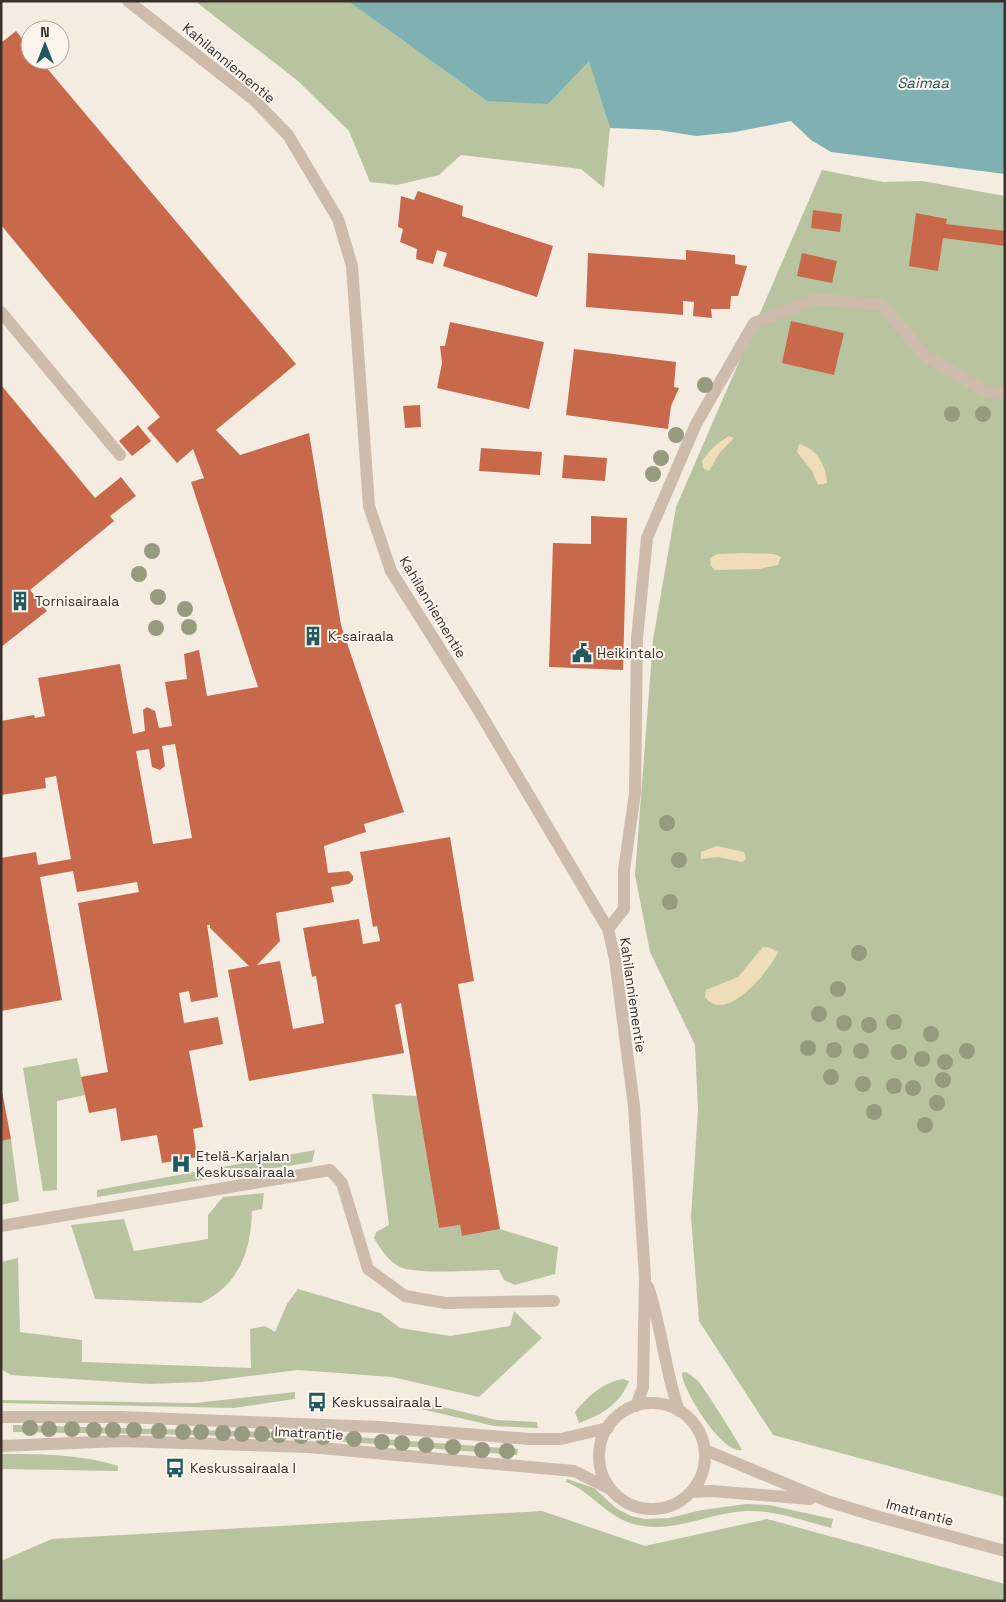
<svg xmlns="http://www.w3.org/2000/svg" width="1006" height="1602" viewBox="0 0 1006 1602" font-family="'Space Grotesk',sans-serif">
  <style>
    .green { fill: #b8c4a0 }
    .sand { fill: #efdcb8 }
    .water { fill: #7fb0b2 }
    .building { fill: #c8694b; fill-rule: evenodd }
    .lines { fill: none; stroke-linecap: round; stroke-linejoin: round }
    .minor { stroke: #cdbbac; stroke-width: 12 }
    .tree { fill: #969b7f }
    .labels { text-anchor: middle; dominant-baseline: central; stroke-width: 4; stroke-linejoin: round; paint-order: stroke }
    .street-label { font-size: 14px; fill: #3b302b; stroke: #fbf5ee }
    .poi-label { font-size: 14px; fill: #3b302b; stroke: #fbf5ee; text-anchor: start }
    .water-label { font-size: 15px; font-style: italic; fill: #1f5a5e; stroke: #fbf5ee }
  </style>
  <rect width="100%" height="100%" fill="#f4ebe1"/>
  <path class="green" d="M195 1H348L487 101 590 61 610 128 604 188 581 169 461 155 439 175 397 185 370 182 349 131 298 81Z
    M822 170 883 182 922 181 1005 196V1497L773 1435 699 1321 691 1217 698 1110 695 1045 650 952 635 875 653 640 676 507Z
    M77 1058 85 1095 57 1101V1190L43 1191 23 1068Z
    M372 1094 417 1096 439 1228 460 1225 462 1236 500 1229 558 1247 555 1274 515 1285 504 1280 499 1270C476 1270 419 1275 400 1267 389 1262 380 1248 374 1238L376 1232 389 1225Z
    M11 1139 19 1201 1 1205V1141Z
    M315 1150 312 1162 97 1197V1190Z
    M264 1193 262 1209 252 1211C251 1251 239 1285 201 1303L95 1299 71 1225 124 1219 134 1251 208 1239V1215L223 1197Z
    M18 1258 20 1332 82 1340V1362L251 1368 250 1329 265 1326 275 1332 287 1304 298 1289 380 1313 400 1328 450 1336 510 1326 514 1311 542 1338 479 1397 392 1377 298 1370 202 1382 149 1384 11 1375 1 1369V1262Z
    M686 1372C691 1375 695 1378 699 1382 704 1388 741 1446 742 1450 723 1455 682 1390 682 1373Z
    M623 1379 629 1381C620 1404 602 1415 579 1423L575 1412C589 1395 602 1383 623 1379Z
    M295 1392V1399L234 1408 1 1403V1400L195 1403Z
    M422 1402 497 1420 537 1422 538 1428 494 1426 421 1409Z
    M13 1425 304 1433 518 1449 517 1455 336 1441 200 1435 13 1432Z
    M1 1454C40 1454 81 1454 118 1466V1471L1 1469Z
    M567 1479 594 1488 616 1508 631 1516 645 1519 669 1518 702 1510 746 1504 769 1505 833 1519 831 1528C804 1521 774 1510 746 1511 706 1513 670 1536 630 1523 606 1515 590 1491 566 1482Z
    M542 1511 645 1546 767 1519 1005 1584V1601H1V1561L52 1539Z"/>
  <path class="sand" d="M729 436 734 438 720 452 709 471 703 468 702 461C710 450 717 443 729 436Z
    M799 444C817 448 826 466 827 483L818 485 812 471 797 452Z
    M743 553 774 554 781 557 778 565 759 569 715 570 711 566 710 558 717 554Z
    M717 846 744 852 746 859 742 862 718 857 701 859V852Z
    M763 947 770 948 778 952C769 971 726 1025 705 997L706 990 738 977Z"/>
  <path class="water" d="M348 1H1005V174L831 152 811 140 791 121 735 132 696 136 659 130 610 128 589 61 548 104 487 101Z"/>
  <path class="building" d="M16 31 30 48V60H40L296 364 216 430 240 455 309 433 341 625 404 812 364 824 366 832 324 846 328 873 349 871 353 876V880L349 884 331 887 334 902 276 913 280 941 257 965 280 961 293 1029 324 1023 316 976 312 977 303 928 359 919 363 944 380 941 377 926 373 927 360 852 450 837 474 981 458 984 500 1229 462 1236 460 1225 439 1228 401 1003 395 1005 404 1053 249 1081 228 970 249 966 210 928V925H207L218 997 191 1002 189 991 179 993 184 1023 218 1017 223 1044 189 1051 203 1127 193 1129 197 1157 162 1163 157 1135 121 1141 116 1108 89 1113 81 1077 108 1072 78 903 139 892 137 882 77 892 73 871 40 877 62 1000 1 1011V858L36 852 38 865 71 859 56 776 45 778 46 788 1 795V721L34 715 35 718 45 716 38 678 120 664 133 734 145 731 143 710 147 707 155 711 159 728 172 726 165 682 187 679 184 654 199 650 207 696 258 687 191 482 204 478 193 449 177 463 147 428 160 417 1 225V43ZM175 744 192 838 153 844 136 751 149 749 152 767 160 770 165 766 162 746Z
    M418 191 463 206 462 216 553 246 537 297 443 266 447 253 437 250 433 264 416 259 417 249 400 242 403 229 398 227 401 196 414 200Z
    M813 210 842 214 840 232 811 228Z
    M916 213 947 219 946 224 1005 231V246L943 238 938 271 909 266Z
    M686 250 735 255V264L747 266 738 296H731L730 309H711L712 318 693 316 694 302 683 301V315L586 307 588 253 686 260Z
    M802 253 837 261 832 283 797 276Z
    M791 321 844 333 834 375 782 363Z
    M450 322 544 342 529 409 437 388 442 363 440 346H445Z
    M574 349 676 362 674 387 679 388 671 406 668 429 566 415Z
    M1 385 95 498 121 477 136 496 110 516 114 521 30 590 47 611 1 647Z
    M420 405 421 427 405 428 403 406Z
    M138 425 151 441 132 456 119 441Z
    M481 448 542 452 540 475 479 471Z
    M564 455 607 458 605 481 562 478Z
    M591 516 627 518 623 670 549 667 553 543 591 544Z
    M1 1086 11 1139 1 1141Z"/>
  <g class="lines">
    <path class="minor" d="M128 1 254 100 288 135 338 219 352 266 369 506 391 571 476 706 608 929 615 959 634 1106 645 1278 643 1387 636 1406
      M1 312 120 455
      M608 929 624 909V870L635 793 637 639 647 538 696 424 754 323 816 299 881 305 926 356 986 392 1005 394
      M1 1226 330 1170 342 1183 368 1269 405 1296 445 1303 554 1301
      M648 1287C662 1328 665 1371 679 1411
      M599 1456a53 53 0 1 1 106 0a53 53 0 1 1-106 0Z
      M1 1417H120L379 1427 529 1439H561L608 1428
      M1 1446 121 1441 309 1447 574 1471 610 1489
      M705 1450 827 1501 876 1516 1005 1551
      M691 1492 712 1491 810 1499"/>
  </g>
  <g class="tree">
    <circle cx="705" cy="385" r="8"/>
    <circle cx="952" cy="414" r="8"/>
    <circle cx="983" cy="414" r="8"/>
    <circle cx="676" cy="435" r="8"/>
    <circle cx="661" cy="458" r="8"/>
    <circle cx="653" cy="474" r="8"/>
    <circle cx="152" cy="551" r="8"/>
    <circle cx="139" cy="574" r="8"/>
    <circle cx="158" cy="597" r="8"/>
    <circle cx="185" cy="609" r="8"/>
    <circle cx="189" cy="627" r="8"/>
    <circle cx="156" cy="628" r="8"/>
    <circle cx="667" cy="823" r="8"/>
    <circle cx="679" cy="860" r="8"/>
    <circle cx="670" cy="902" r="8"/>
    <circle cx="859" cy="953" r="8"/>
    <circle cx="838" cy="989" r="8"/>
    <circle cx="819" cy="1014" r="8"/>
    <circle cx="894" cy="1022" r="8"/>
    <circle cx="844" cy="1023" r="8"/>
    <circle cx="869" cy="1025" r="8"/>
    <circle cx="931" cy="1034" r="8"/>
    <circle cx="808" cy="1048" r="8"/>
    <circle cx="834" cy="1050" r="8"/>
    <circle cx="861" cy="1051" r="8"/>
    <circle cx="967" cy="1051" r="8"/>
    <circle cx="899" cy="1052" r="8"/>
    <circle cx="922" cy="1059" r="8"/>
    <circle cx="945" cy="1062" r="8"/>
    <circle cx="831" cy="1077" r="8"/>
    <circle cx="943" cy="1080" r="8"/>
    <circle cx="863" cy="1084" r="8"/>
    <circle cx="894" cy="1086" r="8"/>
    <circle cx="913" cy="1088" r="8"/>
    <circle cx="937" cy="1103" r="8"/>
    <circle cx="874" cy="1112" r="8"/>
    <circle cx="925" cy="1125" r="8"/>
    <circle cx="30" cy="1428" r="8"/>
    <circle cx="49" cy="1429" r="8"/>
    <circle cx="72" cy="1429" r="8"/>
    <circle cx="94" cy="1430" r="8"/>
    <circle cx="113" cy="1430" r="8"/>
    <circle cx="134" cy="1430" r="8"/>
    <circle cx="159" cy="1431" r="8"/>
    <circle cx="183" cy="1432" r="8"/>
    <circle cx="201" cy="1432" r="8"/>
    <circle cx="223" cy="1433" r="8"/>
    <circle cx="242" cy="1434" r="8"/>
    <circle cx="262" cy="1434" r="8"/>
    <circle cx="279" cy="1435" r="8"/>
    <circle cx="301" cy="1436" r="8"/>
    <circle cx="323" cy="1437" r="8"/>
    <circle cx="354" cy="1439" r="8"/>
    <circle cx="382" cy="1442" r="8"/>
    <circle cx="402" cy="1443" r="8"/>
    <circle cx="426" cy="1445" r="8"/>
    <circle cx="453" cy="1447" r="8"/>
    <circle cx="482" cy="1450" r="8"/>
    <circle cx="507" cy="1451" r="8"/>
  </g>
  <defs>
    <symbol id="building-bare" viewBox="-9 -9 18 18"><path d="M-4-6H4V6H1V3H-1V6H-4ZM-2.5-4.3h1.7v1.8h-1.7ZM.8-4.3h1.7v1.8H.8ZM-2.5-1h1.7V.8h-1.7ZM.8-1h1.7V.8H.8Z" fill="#1f5a5e" stroke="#fbf5ee" stroke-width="2.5" paint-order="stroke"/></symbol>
    <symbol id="civic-bare" viewBox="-9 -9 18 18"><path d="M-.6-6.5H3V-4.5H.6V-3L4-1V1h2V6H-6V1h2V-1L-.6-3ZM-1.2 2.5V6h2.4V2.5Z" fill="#1f5a5e" stroke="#fbf5ee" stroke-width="2.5" paint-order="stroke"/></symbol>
    <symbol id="hospital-bare" viewBox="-9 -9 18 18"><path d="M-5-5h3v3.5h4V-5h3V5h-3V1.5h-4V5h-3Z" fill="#1f5a5e" stroke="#fbf5ee" stroke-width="2.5" paint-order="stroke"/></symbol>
    <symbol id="bus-bare" viewBox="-9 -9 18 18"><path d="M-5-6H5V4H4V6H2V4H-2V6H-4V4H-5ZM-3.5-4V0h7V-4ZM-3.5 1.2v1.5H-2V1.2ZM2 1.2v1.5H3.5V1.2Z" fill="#1f5a5e" stroke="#fbf5ee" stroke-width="2.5" paint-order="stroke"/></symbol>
  </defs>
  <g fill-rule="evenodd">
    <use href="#building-bare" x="6" y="587" width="28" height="28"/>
    <use href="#building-bare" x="299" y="622" width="28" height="28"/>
    <use href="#civic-bare" x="568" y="639" width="28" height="28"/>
    <use href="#hospital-bare" x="167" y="1150" width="28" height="28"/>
    <use href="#bus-bare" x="303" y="1388" width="28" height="28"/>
    <use href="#bus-bare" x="161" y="1454" width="28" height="28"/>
  </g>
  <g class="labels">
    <g class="street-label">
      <text transform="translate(229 63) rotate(40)">Kahilanniementie</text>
      <text transform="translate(433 607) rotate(59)">Kahilanniementie</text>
      <text transform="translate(633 995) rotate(82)">Kahilanniementie</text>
      <text transform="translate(309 1433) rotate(3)">Imatrantie</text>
      <text transform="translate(920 1512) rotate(15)">Imatrantie</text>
    </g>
    <g class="poi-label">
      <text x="35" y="601">Tornisairaala</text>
      <text x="328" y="636">K-sairaala</text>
      <text x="597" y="653">Heikintalo</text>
      <text x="196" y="1156">Etelä-Karjalan<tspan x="196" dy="16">Keskussairaala</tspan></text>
      <text x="332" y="1402">Keskussairaala L</text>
      <text x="190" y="1468">Keskussairaala I</text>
    </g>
    <g class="water-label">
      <text x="923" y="82">Saimaa</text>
    </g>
  </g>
  <rect width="1006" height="1602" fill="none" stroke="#3b302b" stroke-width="5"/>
  <g transform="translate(45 45)"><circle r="24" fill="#fbf5ee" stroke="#aea6a0"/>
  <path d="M0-4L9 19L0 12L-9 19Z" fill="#1f5a5e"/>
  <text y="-8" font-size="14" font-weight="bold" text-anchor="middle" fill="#3b302b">N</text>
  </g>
</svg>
